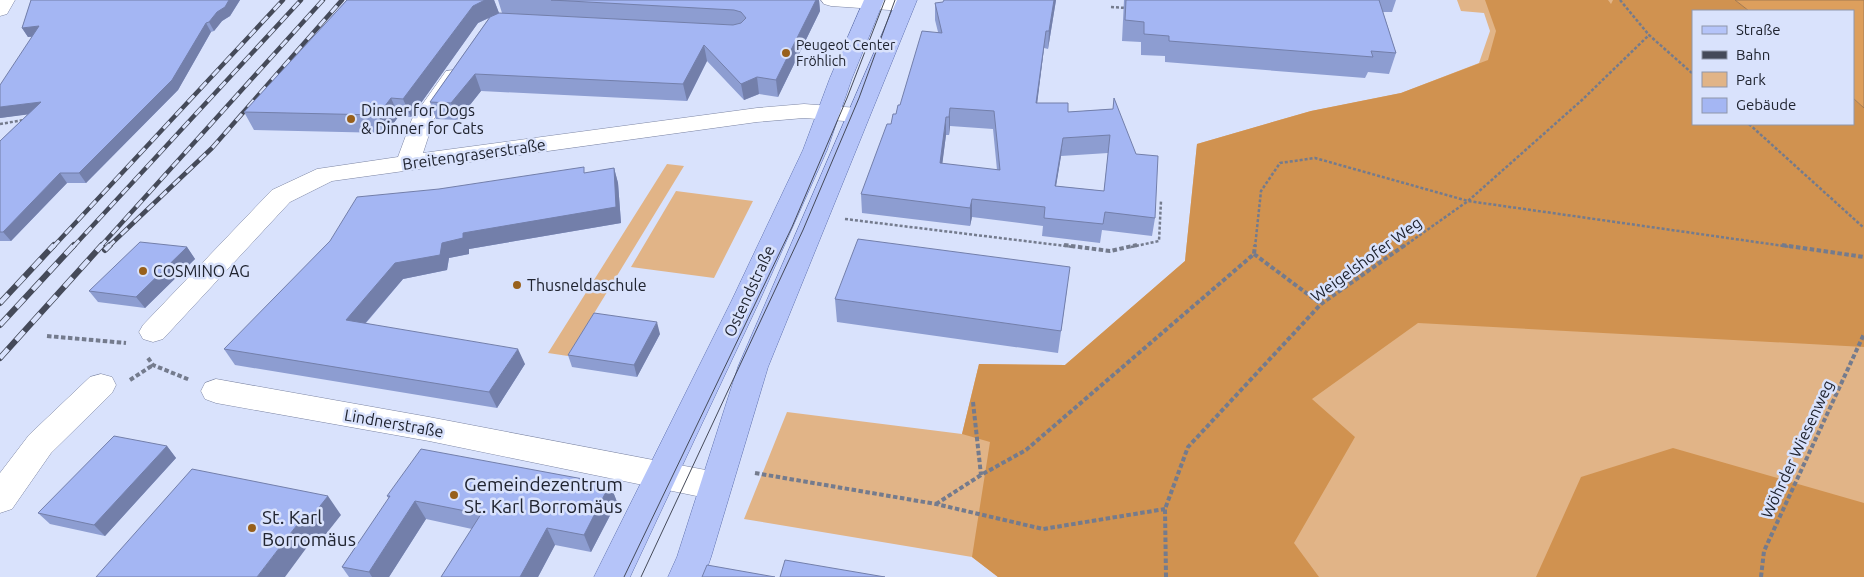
<svg xmlns="http://www.w3.org/2000/svg" width="1864" height="577" viewBox="0 0 1864 577" font-family="Ubuntu,sans-serif">
  <style>
    .green { fill: #e1b487 }
    .forest { fill: #d09250 }
    .water { fill: #dd9f5d; stroke: #a47a50 }
    .lines { fill: none; stroke-linecap: round; stroke-linejoin: round }
    .minor-casing { stroke: #7c85a3; stroke-width: 1 }
    .major-casing { stroke: #6072b0; stroke-width: 1 }
    .path-far1 { stroke: #747b8d; stroke-width: 2.5; stroke-dasharray: 3 2; stroke-linecap: butt }
    .path { stroke: #747b8d; stroke-width: 4; stroke-dasharray: 4.5 2.5; stroke-linecap: butt }
    .minor { fill: #fff; fill-rule: evenodd }
    .major { fill: #b5c4f9; fill-rule: evenodd }
    .tram { stroke: #454a59; stroke-width: 1 }
    .rail-far1-casing { stroke: #454a59; stroke-width: 4.5 }
    .rail-casing { stroke: #454a59; stroke-width: 6 }
    .rail-far1 { stroke: #d9e2fc; stroke-width: 3; stroke-dasharray: 9; stroke-linecap: butt }
    .rail { stroke: #d9e2fc; stroke-width: 4.5; stroke-dasharray: 12; stroke-linecap: butt }
    .wall { fill: #8d9dd1; fill-rule: evenodd }
    .shaded-wall { fill: #737faa }
    .building { fill: #a4b6f3; stroke: #737faa; fill-rule: evenodd }
    .poi-dot { fill: #98601b; stroke: #d9e2fc; stroke-width: 2 }
    .labels { text-anchor: middle; dominant-baseline: central; stroke-width: 5; stroke-linejoin: round; paint-order: stroke }
    .far-poi-label { font-size: 14px; fill: #202430; stroke: #d9e2fc; text-anchor: start }
    .poi-label { font-size: 16px; fill: #202430; stroke: #d9e2fc; text-anchor: start }
    .street-label { font-size: 16px; fill: #202430; stroke: #d9e2fc }
    .near-poi-label { font-size: 19px; fill: #202430; stroke: #d9e2fc; text-anchor: start }
  </style>
  <rect width="100%" height="100%" fill="#d9e2fc"/>
  <path class="green" d="M1457 0H1735L1749 11H1693V124H1853V98L1864 108V577H998L972 557 744 519 787 412 962 434 979 364 1065 365 1185 261 1197 144 1311 111 1401 93 1479 63 1490 31 1484 13 1461 11Z
    M667 164 684 166 568 356 548 353Z
    M676 191 753 201 714 278 631 267Z"/>
  <path class="forest" d="M1485 0H1608L1611 4 1613 0H1735L1749 11H1693V124H1853V98L1864 108V347L1418 323 1312 399 1355 437 1294 543 1319 577H998L972 557 990 442 962 434 979 364 1065 365 1185 261 1197 144 1311 111 1401 93 1488 60 1496 31Z
    M1673 448 1864 503V577H1536L1581 477Z"/>
  <path class="water" d="M1735 0H1864V108L1853 98V11H1749Z"/>
  <g class="lines">
    <defs>
      <path id="minor" d="M0 0H15L7 14 0 16Z
        M821 0H908L914 5 911 9 904 11 831 6 824 4Z
        M454 70 462 71 465 76 434 119 423 153 757 108 804 104 858 108 866 110 869 115 866 120 858 122 804 118 757 122 332 181 290 202 163 339 153 342 143 339 139 332 143 325 272 190 317 169 398 157 412 119 446 71Z
        M101 374 112 377 116 385 112 393 51 453 12 509 0 513V473L29 435 90 377Z
        M216 379 429 417 716 472 728 476 732 486 728 496 716 500 429 441 216 403 205 399 201 391 205 383Z"/>
      <path id="major" d="M864 0H884L852 78 827 150 759 302 630 577H594L731 302 803 150 830 78Z
        M897 0H917L768 367 711 557 704 577H668L677 557 738 367Z"/>
    </defs>
    <use href="#minor" class="minor-casing"/>
    <use href="#major" class="major-casing"/>
    <path class="path-far1" d="M1620 0 1649 35 1693 74
      M1111 7 1126 8
      M0 124 24 120
      M1749 124 1864 228
      M845 219 1074 247
      M1131 247 1159 241 1161 201
      M1255 247 1261 191 1280 163 1315 158 1468 201 1791 247
      M1403 247 1468 201 1582 100 1649 35"/>
    <path class="path" d="M1064 245 1110 251 1137 245
      M1782 245 1864 257
      M1254 254 1321 304
      M47 336 126 343
      M148 358 153 365 190 380
      M130 380 153 365
      M973 402 981 475
      M755 473 936 504 1043 529 1165 509
      M936 504 981 475 1026 450 1254 254 1255 245
      M1166 577 1165 509 1188 447 1321 304 1405 245
      M1761 577 1764 551 1864 334"/>
    <use href="#minor" class="minor"/>
    <use href="#major" class="major"/>
    <path class="tram" d="M624 577 792 227 847 98 885 0
      M641 577 803 230 859 98 895 0"/>
    <defs>
      <path id="rail-far1" d="M53 247 283 0
        M73 247 301 0
        M100 247 323 0
        M108 247 212 148 342 0"/>
      <path id="rail" d="M105 250 110 245
        M0 303 54 245
        M0 325 74 245
        M0 358 102 245"/>
    </defs>
    <use href="#rail-far1" class="rail-far1-casing"/>
    <use href="#rail" class="rail-casing"/>
    <use href="#rail-far1" class="rail-far1"/>
    <use href="#rail" class="rail"/>
  </g>
  <path class="wall" d="M31 0H240L230 16 222 21 214 31 211 32 178 90 86 183H67L11 241H0V141L28 114 0 118 32 37H28L22 28Z
    M347 0H494L499 13H502L498 0H819L820 11 778 97 759 94 744 100 707 61 687 101 481 91 458 120 436 119 430 102 489 18 478 23 411 117 399 116 386 133 254 130 244 112Z
    M1056 0 1048 49 1044 48 1037 103 1068 112 1113 109 1114 98 1155 218 1152 236 1102 230 1100 243 1042 236 1043 226 972 217 970 226 862 213 861 194 891 124 938 32 935 20V3ZM950 126 993 129 997 170 942 164 946 135H949ZM1108 153 1104 191 1056 186 1061 156Z
    M1124 0H1396L1392 12H1383L1396 53 1389 74 1368 72 1365 78 1165 62V56L1141 55V42L1122 41Z
    M614 168 618 183 621 223 469 249V254L449 258 447 270 403 279 366 323 525 364 497 408 235 365 224 349 439 189 585 173Z
    M187 247 195 259 145 308 98 302 89 291Z
    M1067 289 1058 353 837 322 835 299Z
    M660 334 637 377 572 367 568 355Z
    M167 446 176 458 105 536 50 524 38 513Z
    M610 484 617 502 591 552 555 545 538 577H441L472 529 426 519 389 577H349L342 567 389 499 387 496Z"/>
  <path class="shaded-wall" d="M229 0H240L230 16 222 21 214 31 209 22 217 12Z
    M485 0H494L499 13 478 23 411 117 403 99 473 6Z
    M811 0H819L820 11 778 97 776 80Z
    M1054 0H1056L1048 49 1049 31Z
    M206 23 211 32 178 90 86 183 79 173Z
    M39 26 45 35 28 37 22 28Z
    M1046 31 1044 48 1035 121 1036 103Z
    M704 45 707 61 687 101 683 84Z
    M475 74 481 91 458 120 451 103Z
    M757 77 759 94 744 100 741 84Z
    M391 98 399 116 386 133 378 115Z
    M41 102 47 112 0 118V107Z
    M950 108V126L949 135V117Z
    M946 117V135L940 182V163Z
    M1063 138 1061 156 1053 204 1055 186Z
    M614 168 618 183 621 223 469 249V254L449 258 447 270 403 279 355 335 346 320 395 263Z
    M60 173 67 183 11 241 3 232Z
    M972 199V217L970 226V208Z
    M187 247 195 259 145 308 136 297Z
    M657 322 660 334 637 377 634 365Z
    M518 349 525 364 497 408 489 392Z
    M167 446 176 458 105 536 94 525Z
    M610 484 617 502 591 552 584 535Z
    M328 496 341 515 326 534 313 539 285 577H257L300 521Z
    M415 501 426 519 389 577H372L369 572Z
    M547 528 555 545 538 577H520Z"/>
  <path class="building" d="M31 0H229L225 7 217 12 209 22 206 23 172 80 79 173H60L3 232H0V141L41 102 0 107V85L39 26 22 28Z
    M347 0H485L473 6 403 99 391 98 378 115 244 112Z
    M551 0H816L776 80 757 77 741 84 704 45 683 84 475 74 451 103 430 102 490 17 499 13 733 25 741 23 746 18 741 12 734 10Z
    M944 0H1054L1049 31H1046L1036 103H1068V112L1113 109 1114 98 1136 154 1158 156 1155 218 1105 212 1103 224 1044 218 1045 207 972 199 970 208 861 194 887 124H891L893 114H896L898 105H900L922 31 942 33 935 3 943 2ZM950 108 994 111 1000 170 940 163 946 117H949ZM1110 135 1104 191 1055 186 1063 138Z
    M1126 0H1379L1396 53 1371 51 1373 57 1169 41V36L1144 34V22L1125 20Z
    M584 167V173L614 168 616 207 463 233V238L442 243 440 255 395 263 346 320 518 349 489 392 224 349 330 241 357 197 439 189Z
    M858 239 1070 267 1061 331 835 299Z
    M140 242 187 247 136 297 89 291Z
    M594 313 657 322 634 365 568 355Z
    M114 436 167 446 94 525 38 513Z
    M421 449 610 484 584 535 547 528 520 577H441L481 514 415 501 369 572 342 567 390 496H387Z
    M192 469 328 496 313 515 300 521 257 577H96Z
    M785 560 885 577H780Z
    M707 565 775 577H702Z"/>
  <g class="poi-dot">
    <circle cx="786" cy="53" r="5"/>
    <circle cx="351" cy="119" r="5"/>
    <circle cx="143" cy="271" r="5"/>
    <circle cx="517" cy="285" r="5"/>
    <circle cx="454" cy="495" r="5"/>
    <circle cx="252" cy="528" r="5"/>
  </g>
  <g class="labels">
    <g class="far-poi-label">
      <text x="796" y="45">Peugeot Center<tspan x="796" dy="16">Fröhlich</tspan></text>
    </g>
    <g class="poi-label">
      <text x="361" y="110">Dinner for Dogs<tspan x="361" dy="18">&amp; Dinner for Cats</tspan></text>
      <text x="153" y="271">COSMINO AG</text>
      <text x="527" y="285">Thusneldaschule</text>
    </g>
    <g class="street-label">
      <text transform="translate(474 154) rotate(-8)">Breitengraserstraße</text>
      <text transform="translate(1366 259) rotate(-36)">Weigelshofer Weg</text>
      <text transform="translate(749 291) rotate(-65)">Ostendstraße</text>
      <text transform="translate(394 423) rotate(10)">Lindnerstraße</text>
      <text transform="translate(1797 449) rotate(-65)">Wöhrder Wiesenweg</text>
    </g>
    <g class="near-poi-label">
      <text x="464" y="484">Gemeindezentrum<tspan x="464" dy="22">St. Karl Borromäus</tspan></text>
      <text x="262" y="517">St. Karl<tspan x="262" dy="22">Borromäus</tspan></text>
    </g>
  </g>
  <rect x="1692" y="10" width="162" height="115" fill="#d9e2fc" stroke="#8f96aa"/>
  <rect x="1702" y="26" width="25" height="8" fill="#b5c4f9" stroke="#8f96aa"/>
  <text x="1736" y="35" font-size="15" fill="#202430">Straße</text>
  <rect x="1702" y="51" width="25" height="8" fill="#454a59" stroke="#8f96aa"/>
  <text x="1736" y="60" font-size="15" fill="#202430">Bahn</text>
  <rect x="1702" y="72" width="25" height="15" fill="#e1b487" stroke="#8f96aa"/>
  <text x="1736" y="85" font-size="15" fill="#202430">Park</text>
  <rect x="1702" y="98" width="25" height="15" fill="#a4b6f3" stroke="#8f96aa"/>
  <text x="1736" y="110" font-size="15" fill="#202430">Gebäude</text>
</svg>
